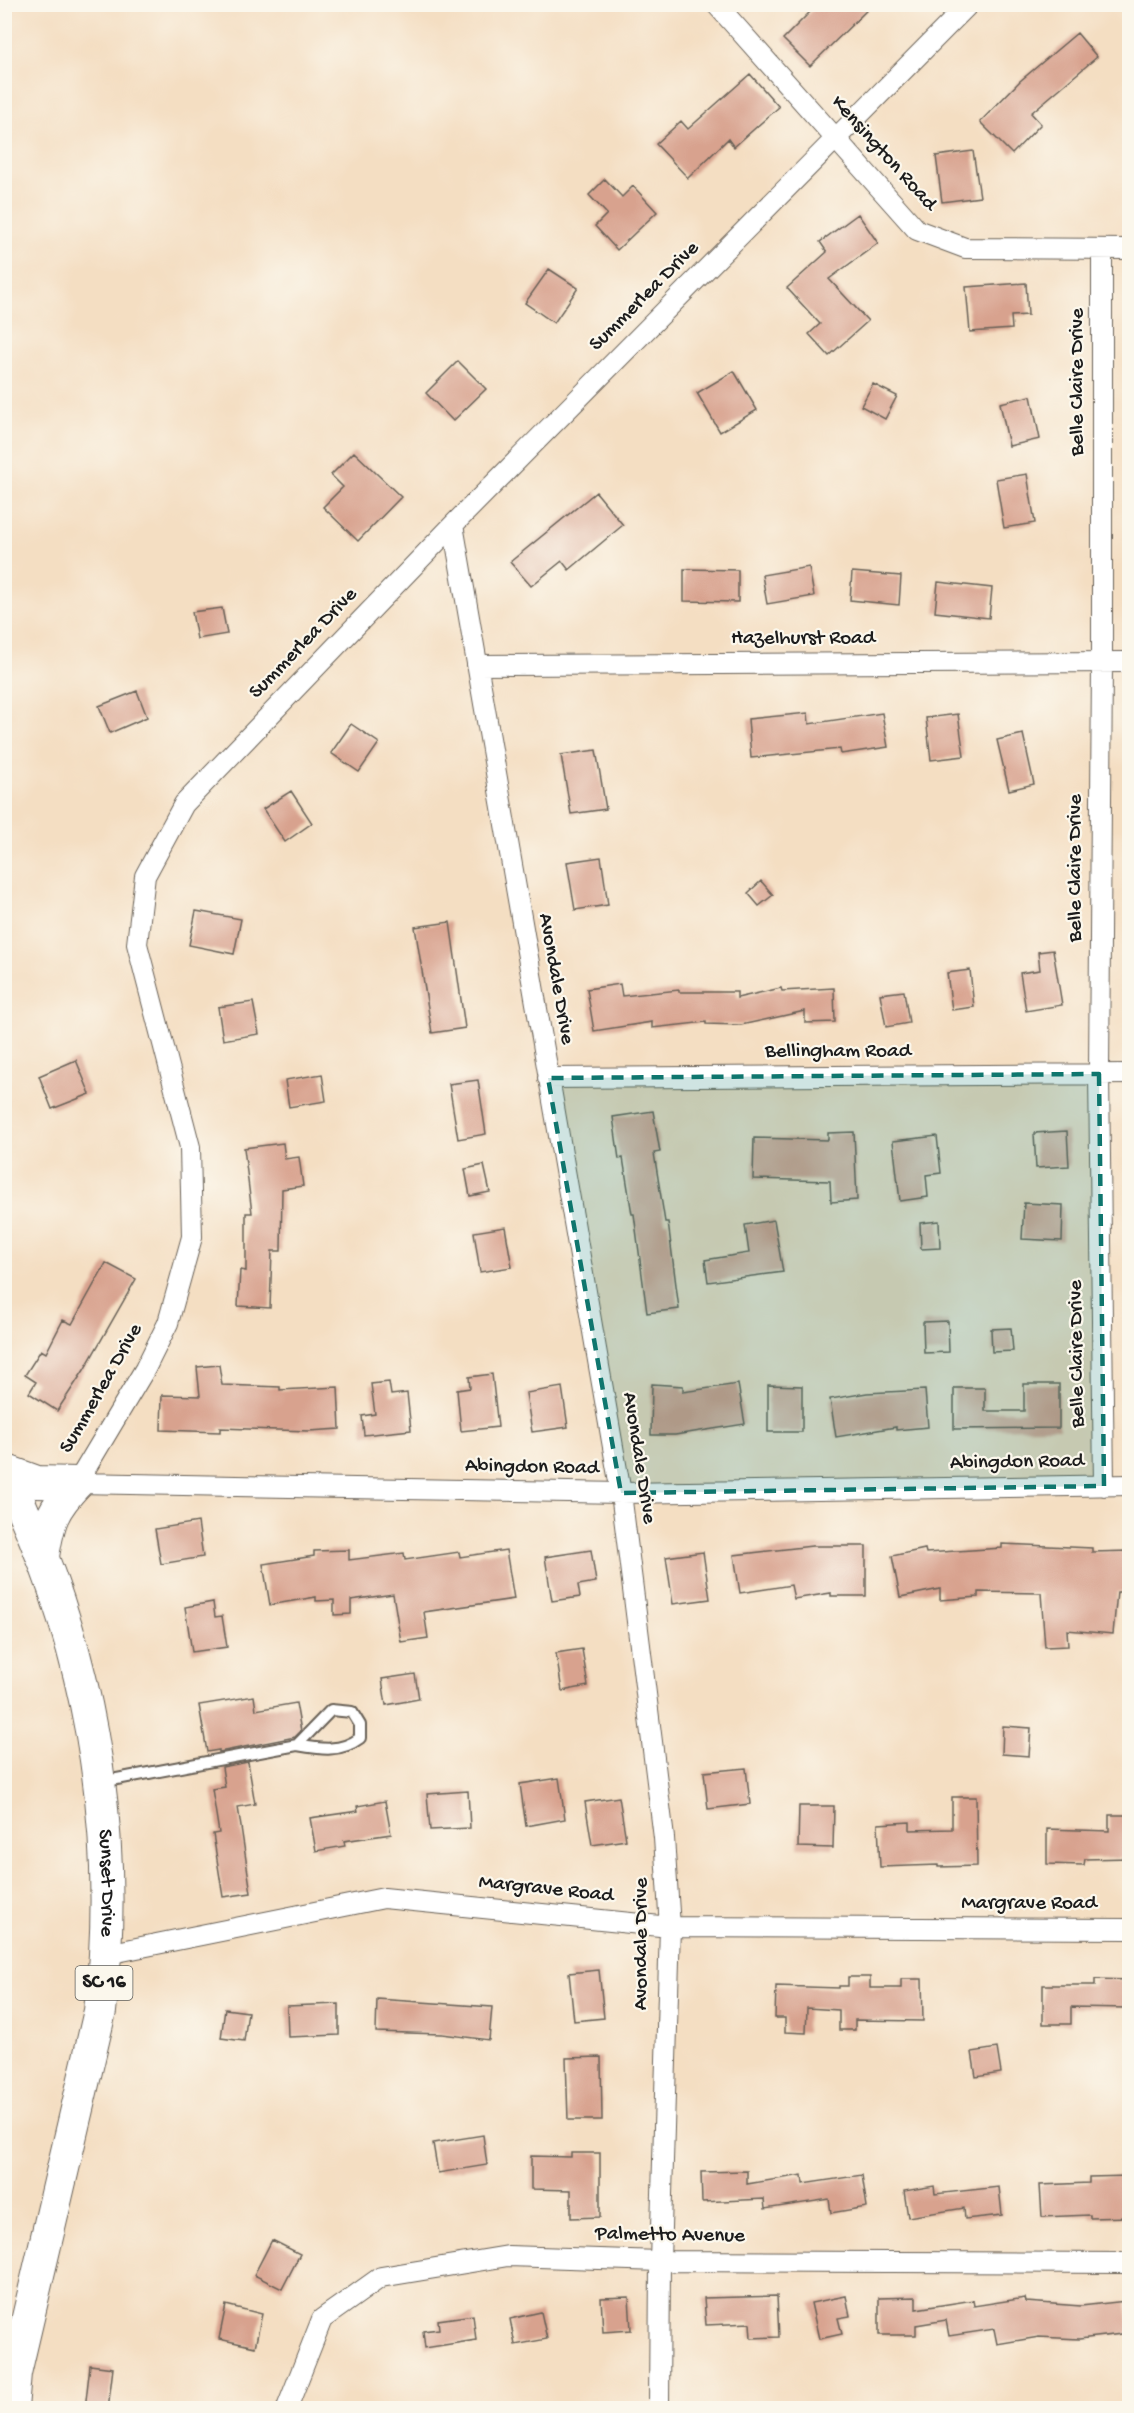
<svg xmlns="http://www.w3.org/2000/svg" width="1134" height="2413" viewBox="0 0 1134 2413" font-family="'Gochi Hand',sans-serif">
  <style>
    .building { fill: #d8a28e }
    .lines { fill: none; stroke-linecap: round; stroke-linejoin: round }
    .service-casing { stroke: #686056; stroke-width: 14 }
    .minor-casing { stroke: #686056; stroke-width: 22 }
    .primary-casing { stroke: #686056; stroke-width: 34 }
    .service { stroke: #fff; stroke-width: 10 }
    .minor { stroke: #fff; stroke-width: 20 }
    .primary { stroke: #fff; stroke-width: 32 }
    .marked { fill: #0f766e; fill-opacity: 0.2; stroke: #0f766e; stroke-width: 4.5; stroke-dasharray: 12 8; stroke-linejoin: round }
    .labels { text-anchor: middle; dominant-baseline: central; stroke-width: 4.5; stroke-linejoin: round; paint-order: stroke }
    .shield { fill: #fbf7ec; stroke: #5f5e5a; stroke-width: 1.5 }
    .shield-label { font-size: 20px; font-weight: bold; fill: #1c1c1c }
    .street-label { font-size: 21px; fill: #1c1c1c; stroke: #fbf7ec }
  </style>
  <rect width="100%" height="100%" fill="#fbf7ec"/>
  <filter id="ink" filterUnits="userSpaceOnUse"><feTurbulence type="fractalNoise" baseFrequency=".0167" numOctaves="2"/><feDisplacementMap in="SourceGraphic" scale="12" xChannelSelector="R" yChannelSelector="G"/><feConvolveMatrix kernelMatrix="1 2 1 2 8 2 1 2 1" color-interpolation-filters="sRGB"/></filter>
  <filter id="wash" filterUnits="userSpaceOnUse"><feTurbulence type="fractalNoise" baseFrequency=".008" numOctaves="4" result="noise"/><feDisplacementMap in="SourceGraphic" scale="24" xChannelSelector="R" yChannelSelector="G"/><feGaussianBlur stdDeviation="1.35" result="paint"/><feColorMatrix in="noise" values="0 0 0 0 0 0 0 0 0 0 0 0 0 0 0 0 0 1.4 0 .05"/><feComposite in="paint" operator="in"/></filter>
  <g filter="url(#wash)">
    <rect width="100%" height="100%" fill="#f4dec2"/>
    <g id="blocks">
      <path class="building" d="M818 4H873L810 66 783 39Z
        M1077 33 1097 57 1031 113 1041 124 1012 154 980 122 1020 81Z
        M750 74 779 107 734 147 728 139 688 178 656 144 681 121 688 129Z
        M973 151 980 197 942 202 936 156Z
        M605 179 622 197 633 186 657 212 617 250 595 226 607 214 589 195Z
        M858 214 878 243 829 279 868 321 829 356 809 334 820 324 787 288 827 252 820 242Z
        M549 269 578 288 554 323 525 303Z
        M1026 283 1028 315 1011 316 1012 329 970 332 966 287Z
        M458 361 486 389 453 421 426 393Z
        M734 371 757 410 720 432 697 393Z
        M873 384 897 396 885 419 861 406Z
        M1031 396 1040 439 1009 446 1000 403Z
        M354 452 401 497 358 541 323 507 343 487 331 475Z
        M1027 474 1035 523 1004 528 996 479Z
        M596 492 623 525 569 570 562 561 531 586 510 562Z
        M809 567 814 596 767 604 762 575Z
        M684 569 738 570V602L684 601Z
        M852 572 901 576 899 605 850 600Z
        M938 582 992 588 989 618 935 612Z
        M222 608 227 634 197 639 192 612Z
        M137 691 147 717 110 733 99 706Z
        M808 713 809 724 882 713 888 747 841 754 840 749 751 758 748 719Z
        M958 714 964 756 931 760 926 718Z
        M351 724 379 743 359 772 331 753Z
        M1023 734 1034 784 1009 790 997 740Z
        M596 750 606 809 571 814 561 755Z
        M291 791 312 823 285 842 263 809Z
        M601 857 608 905 575 910 567 862Z
        M761 881 773 895 759 906 748 893Z
        M196 911 241 919 234 954 189 945Z
        M450 922 465 1028 432 1033 415 927Z
        M1053 950 1062 1005 1026 1011 1020 973 1040 970 1038 952Z
        M970 970 974 1007 952 1010 947 973Z
        M620 984 622 996 679 990V992H737V998L781 988 782 991 834 988 835 1022 805 1023V1011L741 1025 706 1024V1022L652 1028V1022L594 1031 587 989Z
        M904 991 909 1023 886 1027 880 994Z
        M253 1002 259 1034 223 1040 218 1007Z
        M76 1060 90 1094 52 1109 39 1076Z
        M322 1074 326 1101 289 1107 285 1080Z
        M478 1080 486 1134 458 1139 449 1084Z
        M653 1111 660 1152 654 1153 665 1222H668L679 1309 647 1313 634 1214H632L623 1158 619 1159 613 1117Z
        M1067 1131 1069 1166 1036 1168 1034 1133Z
        M854 1132 857 1200 831 1202 830 1181 753 1179 754 1138 828 1140V1133Z
        M937 1136 941 1173 926 1175 928 1197 900 1201 893 1141Z
        M283 1143 285 1159 299 1157 303 1186 282 1189 281 1251H272L270 1308 238 1306 240 1270 246 1271V1213H252L244 1148Z
        M484 1165 490 1192 470 1196 465 1169Z
        M1024 1203 1063 1205 1062 1241 1022 1239Z
        M774 1220 783 1272 708 1282 705 1260 749 1253 745 1225Z
        M939 1221 940 1248 921 1249 920 1223Z
        M505 1227 512 1267 480 1272 474 1232Z
        M106 1263 136 1279 84 1370 57 1411 29 1393 36 1382 25 1375 41 1350 46 1353 63 1320 72 1324Z
        M948 1321 949 1352 924 1353 923 1322Z
        M1011 1328 1013 1351 992 1352 991 1329Z
        M219 1365 222 1385 280 1387V1390L338 1387 340 1429 309 1431 220 1428V1432L161 1430 162 1395 200 1396 197 1367Z
        M492 1374 498 1427 461 1431 457 1390 470 1388 469 1377Z
        M389 1382 391 1395 407 1393 411 1430 364 1435 362 1416 375 1414 371 1384Z
        M652 1384 683 1386V1392L738 1384 745 1424 675 1435H651Z
        M1024 1384H1059V1428L954 1429V1388H985V1411H1024Z
        M768 1385 802 1386V1432H768Z
        M562 1387 568 1427 532 1432 526 1393Z
        M925 1390 928 1427 896 1430V1427L836 1437 830 1399 867 1393Z
        M198 1522 203 1557 161 1564 155 1529Z
        M1002 1544 1092 1548V1552L1130 1551V1592H1117L1113 1634 1067 1630 1068 1646 1045 1647 1041 1593 978 1592V1597L940 1600V1589L900 1597 892 1556 925 1549 926 1553 1002 1548Z
        M812 1546H866V1596H831V1593L794 1599 791 1585 740 1593 734 1555Z
        M349 1550V1560L404 1553 405 1560 459 1552 460 1557 506 1550 514 1599 424 1612 428 1638 401 1642 393 1594 351 1600V1614L334 1615V1600L316 1601V1597L270 1605 263 1564 314 1556V1551Z
        M591 1550 596 1582 578 1585 580 1597 552 1601 545 1557Z
        M703 1552 710 1599 673 1604 666 1557Z
        M213 1602 215 1617 222 1616 227 1647 192 1652 185 1607Z
        M582 1649 588 1686 562 1691 556 1653Z
        M415 1674 419 1699 386 1705 382 1679Z
        M254 1696 256 1710 296 1703 301 1731 295 1737 219 1752V1750L207 1752 199 1705Z
        M1003 1726 1031 1728 1029 1756 1002 1754Z
        M248 1762 255 1804 238 1807 251 1893 223 1897 213 1834 219 1833 212 1789 225 1787 222 1767Z
        M746 1768 750 1804 708 1809 704 1772Z
        M559 1778 565 1819 526 1826 520 1784Z
        M468 1791 470 1828 430 1830 427 1794Z
        M619 1797 626 1840 592 1845 585 1802Z
        M952 1797H976L977 1866 938 1867V1865L880 1867 878 1824 910 1822V1830L952 1829Z
        M385 1801 391 1834 344 1841 345 1846 316 1851 310 1818 358 1811 357 1806Z
        M799 1806H834L833 1848 798 1847Z
        M1109 1815H1130V1858L1085 1859 1084 1865 1047 1864V1829L1109 1831Z
        M599 1970 604 2018 574 2021 569 1973Z
        M848 1977H870V1988H901V1979H922L923 2021 855 2020V2030H839V2010L807 2008 806 2033 785 2032V2018H775L776 1986 839 1988V1986H848Z
        M1095 1979 1130 1980V2008L1071 2007V2024H1043V1985H1095Z
        M377 1999 492 2007 489 2040 442 2034 376 2032Z
        M339 2004V2035L288 2037 287 2006Z
        M225 2009 248 2012 244 2041 221 2038Z
        M997 2048 1001 2073 976 2077 972 2052Z
        M601 2057 602 2120H568L566 2058Z
        M483 2135 487 2165 438 2173 433 2143Z
        M571 2153H600V2217L571 2218V2190L531 2189V2156L571 2157Z
        M747 2171V2184L802 2175 803 2184 862 2175 867 2207 831 2213 829 2199 765 2209 764 2199 702 2202 701 2172Z
        M1130 2176V2217L1090 2218V2215L1042 2217 1040 2185 1089 2183V2177Z
        M934 2186 935 2194 999 2187 1002 2215 965 2219 964 2208 908 2217 904 2191Z
        M272 2240 300 2254 282 2289 254 2275Z
        M777 2296 779 2337 751 2338 750 2323 706 2325 704 2298Z
        M846 2296 850 2316 838 2318 842 2334 819 2339 811 2303Z
        M629 2297 631 2330 603 2332 601 2298Z
        M916 2297V2309L973 2300 974 2306 1025 2298 1026 2302 1081 2306 1126 2301 1130 2333 1079 2339 1039 2337 997 2344 994 2329 949 2336 946 2320 916 2325V2335H879V2298Z
        M226 2305 262 2314 255 2347 219 2339Z
        M541 2312 547 2339 515 2345 510 2319Z
        M473 2315 476 2340 425 2348 423 2331 439 2329 438 2320Z
        M90 2365 113 2368 108 2409H85Z"/>
    </g>
  </g>
  <g filter="url(#ink)">
    <use href="#blocks" fill-opacity="0" stroke="#686056" stroke-width="1.5"/>
    <g class="lines">
      <defs>
        <path id="service" d="M101 1782 297 1745C320 1749 340 1753 360 1738V1725L352 1712 331 1710 297 1745"/>
        <path id="minor" d="M716 4 917 230 965 248 1130 249
          M969 4 453 525 184 804 145 876 137 944 190 1147 192 1237 168 1323 145 1369 77 1483 621 1493 1130 1485
          M1102 250V662L1099 1074 1104 1486
          M453 525 621 1493 664 1838 670 1927 660 2261 659 2408
          M477 665 1130 662
          M548 1078 1130 1074
          M107 1954 384 1898 670 1927 1130 1929
          M287 2408 322 2319 381 2277 508 2256 660 2261 1130 2263"/>
        <g id="primary">
          <path d="M4 1470 37 1482 77 1483"/>
          <path id="s1" d="M4 1471C88 1637 122 1826 100 2011L15 2373 12 2408"/>
          <path d="M43 1556C49 1520 52 1510 77 1483"/>
        </g>
      </defs>
      <use href="#service" class="service-casing"/>
      <use href="#minor" class="minor-casing"/>
      <use href="#primary" class="primary-casing"/>
      <use href="#service" class="service"/>
      <use href="#minor" class="minor"/>
      <use href="#primary" class="primary"/>
    </g>
  </g>
  <path class="marked" d="M1099 1074 1104 1486 621 1493 548 1078Z"/>
  <g class="labels">
    <rect class="shield" x="75.5" y="1966" width="57" height="34" rx="4.5"/>
    <g class="shield-label">
      <text x="104" y="1983">SC 16</text>
    </g>
    <g class="street-label">
      <text transform="translate(883 154) rotate(48)">Kensington Road</text>
      <text transform="translate(645 297) rotate(-45)">Summerlea Drive</text>
      <text transform="translate(1078 382) rotate(-90)">Belle Claire Drive</text>
      <text x="803" y="639">Hazelhurst Road</text>
      <text transform="translate(304 644) rotate(-46)">Summerlea Drive</text>
      <text transform="translate(1076 868) rotate(-90)">Belle Claire Drive</text>
      <text transform="translate(555 979) rotate(80)">Avondale Drive</text>
      <text x="838" y="1052">Bellingham Road</text>
      <text transform="translate(1078 1354) rotate(-91)">Belle Claire Drive</text>
      <text transform="translate(102 1389) rotate(-60)">Summerlea Drive</text>
      <text transform="translate(638 1458) rotate(81)">Avondale Drive</text>
      <text transform="translate(1017 1463) rotate(-1)">Abingdon Road</text>
      <text transform="translate(532 1468) rotate(1)">Abingdon Road</text>
      <text stroke="none"><textPath href="#s1" startOffset="428">Sunset Drive</textPath></text>
      <text transform="translate(546 1890) rotate(6)">Margrave Road</text>
      <text x="1029" y="1904">Margrave Road</text>
      <text transform="translate(642 1944) rotate(-90)">Avondale Drive</text>
      <text transform="translate(670 2236) rotate(1)">Palmetto Avenue</text>
    </g>
  </g>
  <rect width="1134" height="2413" fill="none" stroke="#fbf7ec" stroke-width="24"/>
</svg>
